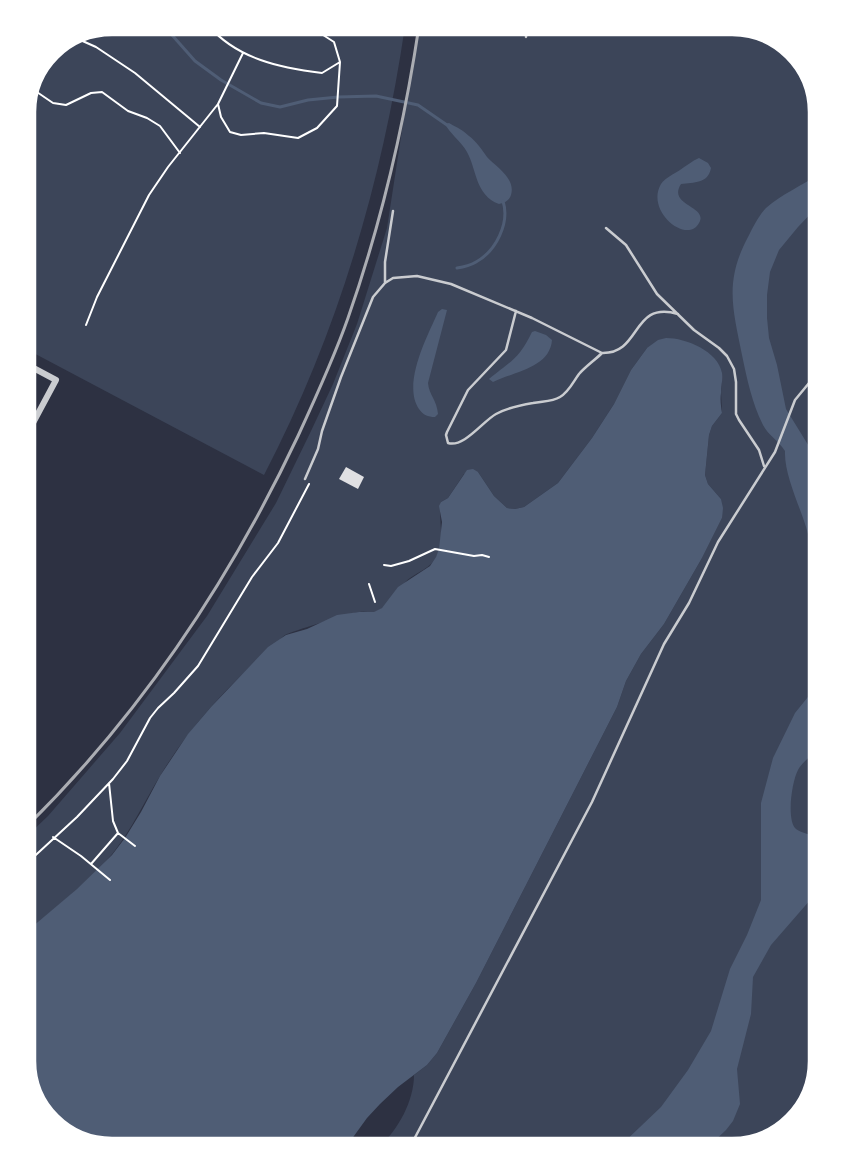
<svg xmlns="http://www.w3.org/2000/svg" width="844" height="1173" viewBox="0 0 844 1173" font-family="'Titillium Web',sans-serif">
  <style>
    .green { fill: #3c4559 }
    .water { fill: #4f5d75 }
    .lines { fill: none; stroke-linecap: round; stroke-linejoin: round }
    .stream { stroke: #4f5d75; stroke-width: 3 }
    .building { fill: #e0e0e3 }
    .path { stroke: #fff; stroke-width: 2 }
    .service { stroke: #caccd0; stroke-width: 2.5 }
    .tertiary { stroke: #caccd0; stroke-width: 6 }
    .rail { stroke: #abadb3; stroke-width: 3 }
    .rim { fill: none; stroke: #fff; stroke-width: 2.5 }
  </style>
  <rect width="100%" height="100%" fill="#2d3142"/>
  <path class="green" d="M112 26H405C382 183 337 335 264 475L26 349V106L35 75 55 48Z
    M418 26H737L775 38 806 69 818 112V1061L806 1104 775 1135 732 1147H379C398 1130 414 1101 414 1075L427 1065 437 1053 476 983 617 707 626 681 641 654 664 624 702 558 722 518 721 499 708 484 705 475 709 435 712 426 722 413 721 392 722 382 647 348 631 370 614 404 592 438 558 483 524 507 515 509 507 508 494 496 478 472 464 474 448 498 441 502C438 518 444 534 439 550 434 567 423 569 410 578 398 587 390 607 375 612 370 613 365 611 360 612 353 612 290 632 285 635 282 637 279 641 276 643 232 682 190 725 160 776 144 802 132 829 113 853 89 882 55 908 26 932V837L48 816 120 733 207 616 276 503 311 431 333 384 357 324 387 228Z"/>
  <path class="water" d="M449 123C456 127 463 130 469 136 476 141 482 150 487 157 496 167 516 178 511 195 509 201 504 203 499 204 475 195 477 170 467 152 461 141 450 134 445 124Z
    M699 158 708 163 711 168C708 184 694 182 681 184 667 206 709 206 699 223 687 245 645 211 661 184 665 178 674 174 680 170 686 166 692 161 699 158Z
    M818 175V206L798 227 779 250 770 272 767 295V318L769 338 777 365 786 409 818 461V573C813 558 811 542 806 527 799 504 784 474 785 451 779 441 768 435 763 425 752 403 747 379 742 355 733 309 724 282 748 237 753 227 759 215 766 208 782 194 801 186 818 175Z
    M442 309 447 310 428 383C429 395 437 400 438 414L435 417C428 417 423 415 419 409 402 384 427 337 438 312Z
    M535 331 546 335 552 340C550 368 513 372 493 382L489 379C511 361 519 359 532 332Z
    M666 338C686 338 718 351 722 373 723 380 721 386 721 393 720 400 721 406 722 413L712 426 709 435 705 475 708 484 721 499 723 508 722 518 702 558 664 624 641 654 626 681 617 707 476 983 437 1053 427 1065 398 1087 380 1104 367 1118 346 1147H107L69 1135 38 1104 26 1061V932L77 889 112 855 125 838 141 812 160 776 188 734 211 707 268 647 286 635 307 629 337 615 359 612H374L382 608 398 587 430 566 436 557 439 549 442 522 439 506 441 502 448 498 467 470 473 469 478 472 494 496 507 508 515 509 524 507 558 483 592 438 614 404 631 370 647 348 658 340Z
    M818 688C818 708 820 729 814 749 811 758 802 762 798 770 792 781 786 820 796 829 802 833 811 835 818 837V891L771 945 753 977 751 1014 737 1069 740 1104 733 1121 726 1130 708 1147H619L661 1107 688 1070 711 1031 730 969 747 935 761 900V803L773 758 795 713 812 692Z"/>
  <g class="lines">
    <path class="stream" d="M164 26 195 61 221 80 261 103 280 107 308 100 338 97 376 96 418 105 447 125
      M457 268C464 267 471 265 476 262 496 251 510 223 503 201"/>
  </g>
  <path class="building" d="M346 467 364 477 358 489 339 479Z"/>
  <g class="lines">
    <path class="path" d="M209 26C237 59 281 68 322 73L340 62
      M78 39 96 47 135 73 200 127
      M31 88 53 103 66 105 91 93 102 92 128 111 147 118 160 126 180 153
      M218 104 221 117 230 132 241 135 264 133 298 138 317 128 337 106 340 62 334 42 309 26
      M86 325 97 297 149 195 168 167 218 104 243 53
      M384 565 391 566 409 561 435 549 474 556 482 555 489 557
      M369 584 375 602
      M109 783 113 821 118 833 135 846
      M53 837 81 856 110 880
      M26 864 77 817 113 779 127 761 150 718 158 708 174 693 198 666 252 577 278 543 309 484
      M91 864 118 833"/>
    <path class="service" d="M526 37 527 26
      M606 228 626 245 657 294 694 330 719 348 727 356 734 369 736 382V414L739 420 759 450 764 466
      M385 283V262L393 211
      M516 311 506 350 468 390 447 432 446 435 448 443C464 448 483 421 496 414 507 408 521 405 533 403 542 401 552 402 560 397 569 392 573 382 579 374 586 366 595 360 602 353
      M305 479 318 449 322 431 341 377 373 297 385 283 393 278 417 276 451 284 532 318 602 353C642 354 631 300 678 314
      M410 1147 592 802 664 644 689 603 718 542 775 452 795 400 814 377 818 368"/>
    <path class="tertiary" d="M26 436 56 380 26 364"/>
    <path class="rail" d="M26 827C140 715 230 580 298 436 316 397 334 358 348 318 381 224 404 126 419 26"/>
  </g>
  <path d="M0 0H844V1173H0ZM112 35H732A77 77 0 0 1 809 112V1061A77 77 0 0 1 732 1138H112A77 77 0 0 1 35 1061V112A77 77 0 0 1 112 35Z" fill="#fff" fill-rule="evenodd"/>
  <path class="rim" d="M112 35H732A77 77 0 0 1 809 112V1061A77 77 0 0 1 732 1138H112A77 77 0 0 1 35 1061V112A77 77 0 0 1 112 35Z"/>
</svg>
